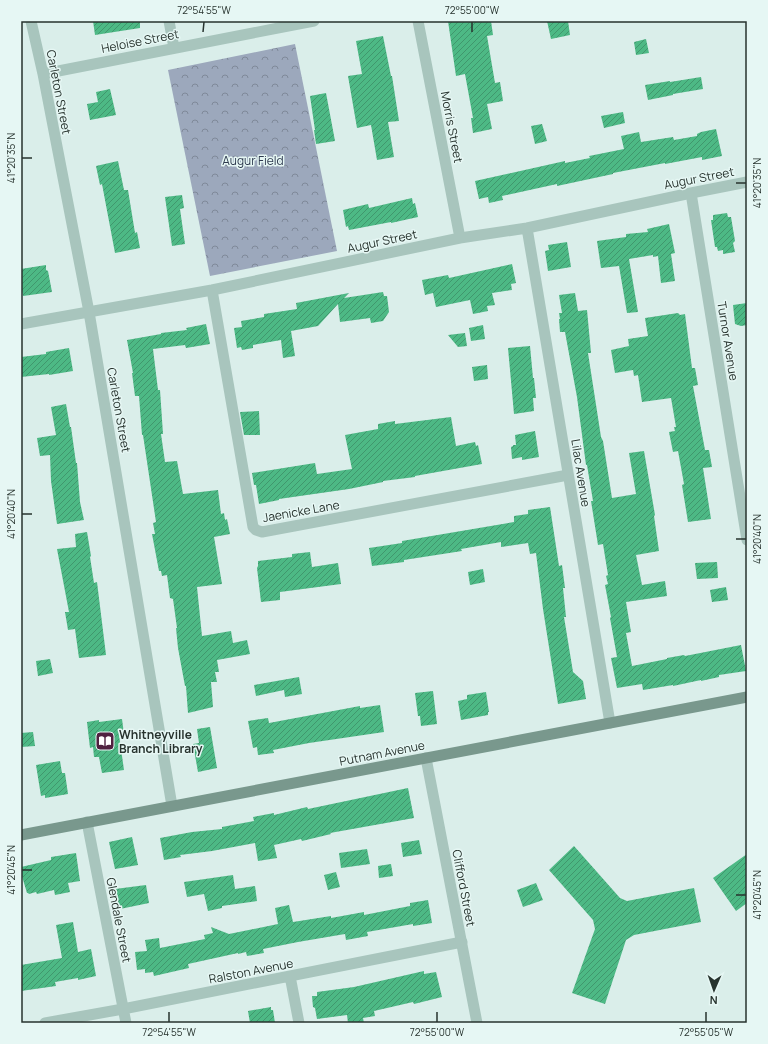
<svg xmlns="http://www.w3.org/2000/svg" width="768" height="1044" viewBox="0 0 768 1044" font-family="Manrope,sans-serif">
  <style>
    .forest { fill: url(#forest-crowns) }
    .building { fill: url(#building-hatch) }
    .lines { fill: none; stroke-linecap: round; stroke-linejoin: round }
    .minor { stroke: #a8c5bd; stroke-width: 11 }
    .tertiary { stroke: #a8c5bd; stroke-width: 11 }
    .secondary { stroke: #79988d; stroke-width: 11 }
    .ticks { fill: none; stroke: #27332e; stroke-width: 1.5 }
    .labels { text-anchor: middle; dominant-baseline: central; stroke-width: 3; stroke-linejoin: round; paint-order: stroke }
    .street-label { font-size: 12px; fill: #27332e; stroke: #e6f7f4 }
    .park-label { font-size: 12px; fill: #2d394e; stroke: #e6f7f4 }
    .poi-label { font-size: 12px; font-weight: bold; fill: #27332e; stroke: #e6f7f4; text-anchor: start }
    .neatline { fill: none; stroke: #27332e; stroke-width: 1.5 }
    .ticks-label { font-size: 10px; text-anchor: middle; fill: #27332e }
  </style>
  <defs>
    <pattern id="forest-crowns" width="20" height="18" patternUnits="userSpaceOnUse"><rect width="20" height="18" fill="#9ca8bc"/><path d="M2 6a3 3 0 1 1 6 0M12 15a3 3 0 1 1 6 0" fill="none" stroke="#7f8999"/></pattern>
    <pattern id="building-hatch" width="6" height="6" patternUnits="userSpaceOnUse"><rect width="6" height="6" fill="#4db985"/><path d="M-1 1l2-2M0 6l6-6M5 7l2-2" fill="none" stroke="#40976d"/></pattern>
  </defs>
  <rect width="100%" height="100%" fill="#daeeea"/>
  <path class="forest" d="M295 44 337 251 210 276 168 70Z"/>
  <path class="building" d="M93 21H140V28L95 35Z
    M448 21H491L493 35 487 36 495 83 500 82 503 101 487 104 492 129 473 133 471 118H473L465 74 456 76Z
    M547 21H568L570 35 551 39Z
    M383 36 391 76H392L399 121 388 122 394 157 377 160 371 125 357 128 348 76 362 74 356 41Z
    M646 39 649 53 636 55 634 42Z
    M701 77 703 89 673 94V95L648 100 645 85 670 81V82Z
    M110 89 116 115 90 120 87 104 98 102 96 92Z
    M326 93 335 141 316 144 314 130H315L310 96Z
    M623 112 625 123 604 128 601 116Z
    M542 124 547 141 535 144 531 126Z
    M716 129 722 156 702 160V157L665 164V163L613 173V174L557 186V184L502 196 503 200 489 203 488 197 479 199 475 181 565 161V163L590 158 589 156 624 149 621 136 639 132 641 142 673 137 674 140 697 136V134L701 132Z
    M118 161 124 190H128L135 233 137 232 140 248 115 253 102 184 100 185 96 166Z
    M182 195 184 208 180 209 185 244 172 246 165 197Z
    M412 198 413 204 415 203 418 217 391 223V222L349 230 348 226 346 227 343 210 368 204 369 208Z
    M727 213 728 217H731L735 241 733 243 735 252 723 254V250L718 251 717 247H715L711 220H713V215Z
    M669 224 675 253 671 254 675 281 661 283 658 256 653 257V255L629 259 638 312 627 313 619 266 601 268 597 241 626 237V234L648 232 647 229Z
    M567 242 571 267 548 271 545 251 549 250 548 245Z
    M512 264 516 283 511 284 512 290 492 293 495 305 487 306 488 311 473 314 470 300 436 307 433 293 425 295 422 280 448 275 449 278Z
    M46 265V270L48 271 52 292 23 296 21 284V269Z
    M383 292 384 296H387L389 312 383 321 371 323 370 318 340 322 338 304 318 326 291 331 295 356 283 358 281 340 253 345V348L242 350 241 347 237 348 234 328 242 327 241 321 264 317V314L297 309 296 303 349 293 344 298Z
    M575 293 578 311 587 310 591 353H588L601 437 603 441 612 498 636 494 629 453 644 451 655 515 654 516 659 551 636 555 642 585 665 581 667 596 626 602 631 632 626 633 632 666 667 659V658L684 655 685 656 741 645 746 671 719 675V677L701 681V680L673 686V685L643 690 642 684 617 688 611 658 617 657 610 618 611 617 605 585 608 584 606 576 608 575 603 544 598 545 591 501H593L587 465H586L577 397 565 332H560L559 319H560L559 313H562L559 295Z
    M747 303V325L741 326 735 324 733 305Z
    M678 313 680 315 685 314 692 368H695L698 385 693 386 705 450H709L712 467 703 468 711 519 688 522 682 485 684 484 678 451 673 452 669 432 675 431 674 427H676L671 398 642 402 638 375 634 376 633 370 615 373 611 350 629 346 628 339 648 336 645 318Z
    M206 324 210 344 186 348 185 345 153 349 158 390H160L163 434H161L165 462 177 461 183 494 218 490 221 514 224 513 225 520 227 519 230 534 214 537 222 584 197 587 202 636 231 631 233 643 247 640 250 654 217 660 219 672H215L217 682H211L213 707 188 713 186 686H185L178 648 176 628H177L173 599 170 598 167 575 162 576 161 571H159L152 534H155L153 523 156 522 143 435H142L139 396H135L132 373H133L127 340 161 334V333L187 330 186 328Z
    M483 325 485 339 471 341 469 328Z
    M465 333 467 346 458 347 448 335Z
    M530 346 533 378H534L536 398H533L534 411 514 414 508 348Z
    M69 348 73 371 49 375V374L21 377V357L46 354V352Z
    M487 365 488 379 474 381 472 367Z
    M66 404 70 427H71L76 463H77L80 502 84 520 57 524 51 481 50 455 40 456 37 438 56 435 51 407Z
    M259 411 260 435H244L240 412Z
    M451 417 456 446 475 442 476 446 478 445 482 464 415 476V477L383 481V482L349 489 279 499V500L259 504 256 485H254L252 473 315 463 317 474 352 469 345 435 378 429V424L395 421V424Z
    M535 431 539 457 522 460V457L512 459 511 447 513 446V445H516L515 435Z
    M550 507 559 566 562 565 565 588H563L566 617H564L573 672 583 681 586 699 558 704 543 609 536 553 530 554 528 543 501 547V542L461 549 462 551 404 560V562L372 566 369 548 402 543V541L514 522V516L528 514V510Z
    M87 532 91 556 90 557 94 583 97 582 106 655 79 658 75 629 68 630 65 612H69L57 549 76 547 75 534Z
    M310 552 312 567 338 563 341 584 280 592V600L261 602 257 568 258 566V561L292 557V554Z
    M717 562 718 578 697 579 695 563Z
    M483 569 485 582 470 585 468 572Z
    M726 587 728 600 712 602 710 590Z
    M50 659 53 673 38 676 36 661Z
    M299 677 302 694 285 697 284 690 256 696 254 685Z
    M433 691 437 724 421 726 420 716H418L415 693Z
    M486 692 489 712H488V715L461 720 458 701 467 699V695Z
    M380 705 384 732 309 743 273 750 274 753 258 755 257 747 253 748 248 721 268 718 269 723 360 706V708Z
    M122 719 124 734 119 735 124 770 102 773 99 757H94L93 747 90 748 87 722 99 720V722Z
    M210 727 217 768 198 772 193 744 199 743 197 729Z
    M33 732 35 746 21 747V733Z
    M60 761 62 773H65L68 794 45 798V795L41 796 36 765Z
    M408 788 414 818 330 833 331 834 302 841 301 839 274 845 277 858 258 861 255 843 212 851 180 855 181 857 164 860 160 838 192 832 222 829V827L254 821 253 817 274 813V815L307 807 308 809Z
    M132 837 138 865 115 869 109 842Z
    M419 840 422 854 403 857 401 843Z
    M574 846 620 898 627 901 694 888 701 922 634 935 626 940 605 1004 572 993 595 929 593 920 549 870Z
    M367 849 370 864 341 868 339 853Z
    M76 853 80 881 68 883 70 892 55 895 54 890 37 894 36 892 29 894 28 893H27L21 873V867L51 860V857Z
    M747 854V903L736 911 713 878Z
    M391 864 393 876 379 878 378 866Z
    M336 872 340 887 328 890 324 875Z
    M233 875 235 889 255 886 257 901 222 906V908L208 911 204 894 187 897 184 882Z
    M536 883 543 900 523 907 517 890Z
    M146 885 149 903 120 909 115 889Z
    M428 900 432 923 413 926V924L367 932 368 936 346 940 345 934 298 942 263 949 264 953 247 956 246 952 238 954V953L188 964 189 968 154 976 153 972 145 973V969L137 970 135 952 147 951 145 940 159 938 160 948 205 939 204 935 213 933 211 927 229 934 278 924 275 908 289 905 293 922 331 916V918L364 912V915L410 906V903Z
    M73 922 78 952 91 949 96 976 78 980V978L55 982 56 986 21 991V965L62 958 56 925Z
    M424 971V974L436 972 442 997 414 1004 413 1002 374 1011 375 1016 363 1018 364 1023H348L347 1015 317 1019 315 1008 313 1007 312 996H317V992L354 987Z
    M271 1007V1010H273L275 1023H250L248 1011Z"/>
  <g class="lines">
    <path class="minor" d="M31 21 43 74 89 312 172 806
      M169 21 174 48
      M418 21 460 238
      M43 74 314 21
      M691 193 747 540
      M527 228 610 723
      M212 290 253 527 256 530 262 532 568 475
      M21 324 212 290 460 238 527 228 691 193 747 182
      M87 822 126 1023
      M290 976 299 1023
      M45 1023 123 1009 462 942"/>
    <path class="tertiary" d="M426 758 477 1023"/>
    <path class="secondary" d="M21 835 747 697"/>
  </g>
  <path class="ticks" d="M203 32 204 22M472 32V22M22 158H32M736 183H746M22 514H32M736 539H746M22 870H32M736 895H746M169 1022V1012M437 1022V1012M706 1022V1012"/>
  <defs>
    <symbol id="library-square" viewBox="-11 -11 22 22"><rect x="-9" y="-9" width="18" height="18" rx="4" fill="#502140" stroke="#e6f7f4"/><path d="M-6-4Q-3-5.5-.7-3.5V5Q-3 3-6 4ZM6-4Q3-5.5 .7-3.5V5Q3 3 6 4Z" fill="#fff"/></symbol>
  </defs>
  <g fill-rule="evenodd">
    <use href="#library-square" x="94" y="730" width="22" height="22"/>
  </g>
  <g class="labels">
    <g class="street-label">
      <text transform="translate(140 41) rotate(-11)">Heloise Street</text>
      <text transform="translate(59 92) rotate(79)">Carleton Street</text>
      <text transform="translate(452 127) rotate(79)">Morris Street</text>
      <text transform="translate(699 178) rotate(-11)">Augur Street</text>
      <text transform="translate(382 241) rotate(-12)">Augur Street</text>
      <text transform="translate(728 341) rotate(81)">Turnor Avenue</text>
      <text transform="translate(119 410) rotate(80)">Carleton Street</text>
      <text transform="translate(581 473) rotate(81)">Lilac Avenue</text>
      <text transform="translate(301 511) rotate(-10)">Jaenicke Lane</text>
      <text transform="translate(382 753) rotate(-11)">Putnam Avenue</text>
      <text transform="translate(464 888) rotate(79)">Clifford Street</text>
      <text transform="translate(119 920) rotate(79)">Glendale Street</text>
      <text transform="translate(251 971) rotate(-11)">Ralston Avenue</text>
    </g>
    <g class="park-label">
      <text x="253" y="160">Augur Field</text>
    </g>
    <g class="poi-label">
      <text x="119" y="734">Whitneyville<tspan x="119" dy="14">Branch Library</tspan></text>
    </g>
  </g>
  <rect width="768" height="1044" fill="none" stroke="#e6f7f4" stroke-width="44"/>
  <g transform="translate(714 990) rotate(182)" stroke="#e6f7f4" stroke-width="3" paint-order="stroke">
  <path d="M0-3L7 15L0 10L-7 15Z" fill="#27332e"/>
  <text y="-6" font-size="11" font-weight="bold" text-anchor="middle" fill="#27332e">N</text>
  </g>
  <rect x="22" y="22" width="724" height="1000" class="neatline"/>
  <g class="ticks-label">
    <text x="204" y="14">72°54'55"W</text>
    <text x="472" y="14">72°55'00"W</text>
    <text transform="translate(11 158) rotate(-90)" y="4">41°20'35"N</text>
    <text transform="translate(757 183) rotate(-90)" y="4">41°20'35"N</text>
    <text transform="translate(11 514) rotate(-90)" y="4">41°20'40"N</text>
    <text transform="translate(757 539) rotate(-90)" y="4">41°20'40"N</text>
    <text transform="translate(11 870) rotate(-90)" y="4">41°20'45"N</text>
    <text transform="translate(757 895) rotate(-90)" y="4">41°20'45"N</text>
    <text x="169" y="1036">72°54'55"W</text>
    <text x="437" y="1036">72°55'00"W</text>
    <text x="706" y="1036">72°55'05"W</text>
  </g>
</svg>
